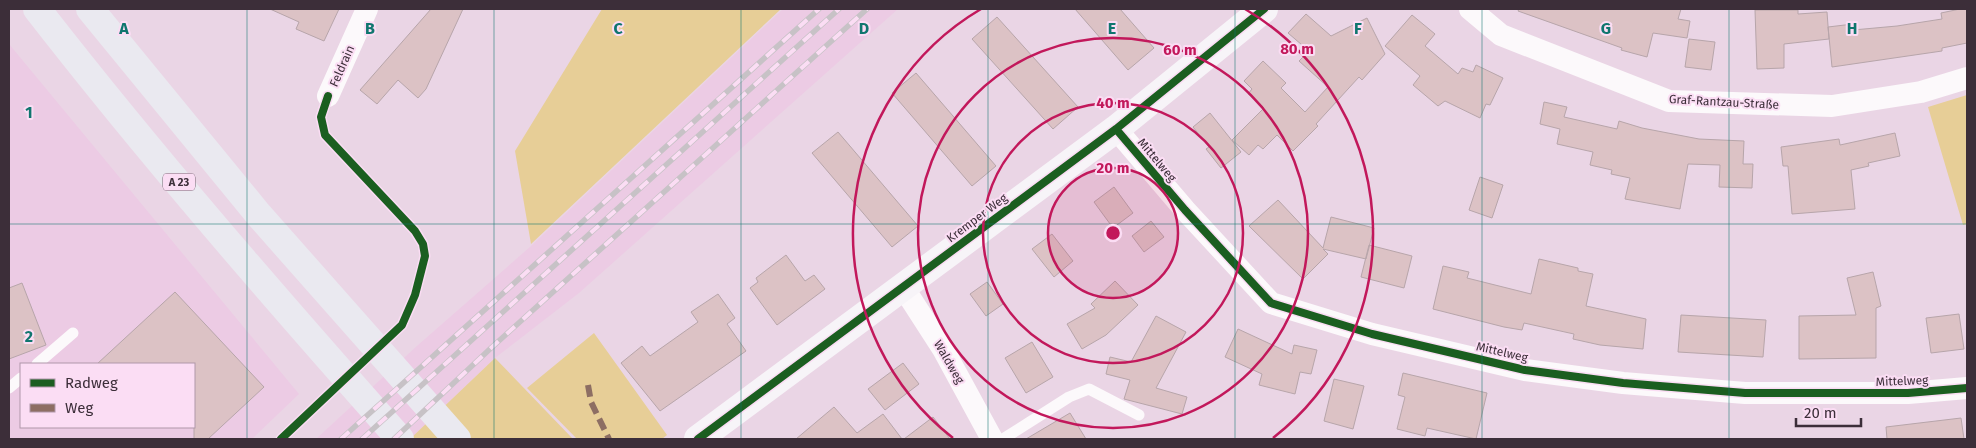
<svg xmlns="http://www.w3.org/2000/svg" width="1976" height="448" viewBox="0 0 1976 448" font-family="'Fira Sans',sans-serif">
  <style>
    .built { fill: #eccbe4; fill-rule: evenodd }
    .green { fill: #e7ce97 }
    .building { fill: #dcc2c5; stroke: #b7a5aa }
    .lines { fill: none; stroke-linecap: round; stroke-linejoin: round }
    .lane { stroke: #fcf9fb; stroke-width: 11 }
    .street { stroke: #fcf9fb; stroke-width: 22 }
    .secondary { stroke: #f7f4f8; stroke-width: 28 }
    .highway { stroke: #eae9f0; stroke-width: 28 }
    .rail-casing { stroke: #c7c2c6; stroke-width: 5.5 }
    .rail { stroke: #fbddf4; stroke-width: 4; stroke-dasharray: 11; stroke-linecap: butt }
    .quiet { stroke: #8d6e63; stroke-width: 6; stroke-dasharray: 12 6; stroke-linecap: butt }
    .cycleway-casing { stroke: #fbddf4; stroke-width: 11 }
    .cycleway { stroke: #1b5e20; stroke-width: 8 }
    .grid { fill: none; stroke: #0f766e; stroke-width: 1; stroke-opacity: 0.55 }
    .ring { fill: none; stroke: #c2185b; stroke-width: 2.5 }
    .labels { text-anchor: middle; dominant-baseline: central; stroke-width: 4; stroke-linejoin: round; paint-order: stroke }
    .shield { fill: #fbddf4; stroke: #756271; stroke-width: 1 }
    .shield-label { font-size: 11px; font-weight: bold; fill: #3c2e39 }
    .street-label { font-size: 12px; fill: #3c2e39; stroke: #fbddf4 }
    .grid-label { font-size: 16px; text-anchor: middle; font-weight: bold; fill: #0f766e; stroke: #fbddf4; stroke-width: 4; stroke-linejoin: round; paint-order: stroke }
    .centre { fill: #c2185b; stroke: #fbddf4; stroke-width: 2.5 }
    .ring-label { font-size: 15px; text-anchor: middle; font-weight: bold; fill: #c2185b; stroke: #fbddf4; stroke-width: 4; stroke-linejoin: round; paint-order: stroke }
  </style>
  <rect width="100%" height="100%" fill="#ead5e5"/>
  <path class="built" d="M783 9H898L579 293 495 358 410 439H316L418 345 531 246Z
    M9 44 299 394 252 439H9ZM21 364H194V427H21Z"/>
  <path class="green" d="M602 9H781L531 244 515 151Z
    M1967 95V224L1963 225 1928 107Z
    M594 333 667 435 662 439H577L527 388Z
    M495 358 573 439H410Z"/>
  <path class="building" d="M270 9H339L324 41 296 29 299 22Z
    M431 9H463L426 89 418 98 398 80 377 104 360 90Z
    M1075 9H1120L1154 48 1128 70Z
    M1519 9H1681L1678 19 1690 21 1687 38 1653 33 1647 57 1621 50 1622 48 1518 11Z
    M1960 9H1967V43L1942 48V51L1832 67 1828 27 1853 24V30L1897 26 1942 19 1941 13Z
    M1755 10H1798V14L1827 12 1829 39 1784 44V68L1757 69Z
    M1306 14 1331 36 1367 18 1385 54 1362 80 1359 77 1316 124 1318 126 1293 151 1277 135 1263 149 1258 145 1249 155 1232 140 1264 108 1248 94 1252 89 1244 81 1263 61 1286 83 1281 88 1305 112 1328 87 1299 61 1309 51 1288 33Z
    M1412 15 1435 34 1425 46 1458 74 1462 68 1473 72 1476 65 1503 78 1490 105 1486 104 1480 118 1445 101 1438 106 1413 85 1420 76 1385 46Z
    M997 17 1078 107 1053 129 972 39Z
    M1689 39 1715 42 1711 70 1685 67Z
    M916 73 996 166 972 186 892 93Z
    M1544 102 1567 107 1564 117 1617 129 1619 121 1642 128 1699 139 1744 141 1743 164H1753L1752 188 1719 187 1720 165 1688 164 1680 209 1625 199 1630 178 1611 174 1612 170 1590 165 1593 152 1557 144 1560 129 1540 124Z
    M1210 113 1241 152 1221 168 1206 149 1209 147 1193 127Z
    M838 132 918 226 892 247 812 153Z
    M1895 133 1900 156 1868 163 1869 166 1851 170 1855 209 1792 214 1788 166H1783L1781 147 1839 139 1840 145Z
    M1480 177 1503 185 1492 218 1469 210Z
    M1114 187 1133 213 1113 228 1094 202Z
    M1278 200 1323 248 1331 217 1374 228 1366 259 1323 249 1328 254 1303 279 1249 226Z
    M1151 221 1164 237 1144 252 1132 236Z
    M1052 234 1073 261 1054 277 1032 249Z
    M1369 245 1412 256 1404 288 1361 277Z
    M786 255 805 281 814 275 825 289 777 325 750 288 758 282 756 278Z
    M1539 259 1578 268V271L1593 274 1586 306 1646 319 1643 349 1600 345 1573 339 1574 334 1524 323 1522 330 1504 327 1433 309 1443 266 1469 272 1467 278 1531 294Z
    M1873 272 1881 306 1876 308V358L1799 359V316L1856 315 1847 278Z
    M1115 281 1138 305 1106 335 1082 349 1067 324 1095 308 1091 304Z
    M987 282 1003 304 986 316 970 294Z
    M22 283 46 345 9 359V288Z
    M175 292 264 387 208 439H194V364H97Z
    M718 294 735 318 727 324 746 351 660 411 621 363 642 346 650 356 698 322 691 312Z
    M1959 314 1964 349 1931 353 1926 318Z
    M1681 315 1766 320 1763 357 1678 352Z
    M1156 316 1186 332 1156 388 1187 397 1182 414 1124 399 1130 380 1106 374 1110 357 1131 362Z
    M1238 329 1292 354 1294 345 1317 350 1311 374 1300 372 1295 394 1259 385 1262 374 1225 357Z
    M1032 342 1053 377 1026 393 1005 358Z
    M903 363 919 384 885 410 868 389Z
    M1403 373 1487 393 1476 439 1427 428 1425 436 1397 429 1405 397 1398 395Z
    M1334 379 1364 386 1353 429 1324 421Z
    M834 407 857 433 883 414 902 439H796Z
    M1070 413 1086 439H1026Z
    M933 417 950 439H904Z
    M1961 418 1964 439H1887L1886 427Z"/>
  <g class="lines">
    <path class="lane" d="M37 364 73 333
      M9 388 21 378
      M1003 439 1069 397 1089 389 1139 415"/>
    <path class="street" d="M1470 9 1501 35 1669 101 1832 106 1921 92 1967 78
      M328 96 367 9
      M1116 129 1185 210 1271 303 1372 334 1525 370 1623 383 1745 393H1908L1967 388
      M903 287 943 349 992 439"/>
    <path class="secondary" d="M698 439 1116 129 1264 9"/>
    <path class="highway" d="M37 9C152 157 276 299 400 439
      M90 9 258 214 457 439"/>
    <defs>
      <path id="rail" d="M341 439 819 9
        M362 439 839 9
        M394 439 491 348 867 9"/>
    </defs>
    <use href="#rail" class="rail-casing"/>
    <use href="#rail" class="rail"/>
    <path class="quiet" d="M588 385 591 402 609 439"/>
    <defs>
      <path id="cycleway" d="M1116 129 1185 210 1271 303 1372 334 1525 370 1623 383 1745 393H1908L1967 388
        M281 439 402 325 415 295 425 256 423 244 415 231 325 135 321 117 328 96
        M698 439 1116 129 1264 9"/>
    </defs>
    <use href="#cycleway" class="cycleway-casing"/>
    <use href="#cycleway" class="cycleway"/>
  </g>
  <path class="grid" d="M247 9V439M494 9V439M741 9V439M988 9V439M1235 9V439M1482 9V439M1729 9V439M9 224H1967"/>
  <circle cx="1113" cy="233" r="65" fill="#c2185b" fill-opacity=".12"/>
  <g class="ring">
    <circle cx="1113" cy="233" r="65"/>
    <circle cx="1113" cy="233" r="130"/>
    <circle cx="1113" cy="233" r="195"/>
    <path d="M953 438A260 260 0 0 1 981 9M1245 9A260 260 0 0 1 1273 438"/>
  </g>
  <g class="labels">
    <rect class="shield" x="163" y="173.5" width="32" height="17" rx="4"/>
    <g class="shield-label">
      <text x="179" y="182">A 23</text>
    </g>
    <g class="street-label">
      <text transform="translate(342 66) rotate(-66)">Feldrain</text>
      <text transform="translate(1724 102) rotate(3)">Graf-Rantzau-Straße</text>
      <text transform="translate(1157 160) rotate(50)">Mittelweg</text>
      <text transform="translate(977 218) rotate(-37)">Kremper Weg</text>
      <text transform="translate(1502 352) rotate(13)">Mittelweg</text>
      <text transform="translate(949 362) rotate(60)">Waldweg</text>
      <text transform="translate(1902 381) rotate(-2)">Mittelweg</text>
    </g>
  </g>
  <g class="grid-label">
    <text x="124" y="34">A</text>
    <text x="370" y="34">B</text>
    <text x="618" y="34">C</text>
    <text x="864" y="34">D</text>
    <text x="1112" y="34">E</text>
    <text x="1358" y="34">F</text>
    <text x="1606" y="34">G</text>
    <text x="1852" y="34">H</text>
    <text x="29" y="118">1</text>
    <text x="29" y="342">2</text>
  </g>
  <circle cx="1113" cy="233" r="8" class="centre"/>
  <g class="ring-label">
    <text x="1297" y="54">80 m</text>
    <text x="1180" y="55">60 m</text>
    <text x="1113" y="108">40 m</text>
    <text x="1113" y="173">20 m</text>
  </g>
  <rect width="1976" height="448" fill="none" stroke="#3c2e39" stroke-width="20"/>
  <rect x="20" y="363" width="175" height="65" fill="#fbddf4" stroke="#af97a9"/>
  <rect x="30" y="379" width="25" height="8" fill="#1b5e20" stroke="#af97a9"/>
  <text x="65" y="388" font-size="15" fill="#3c2e39">Radweg</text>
  <rect x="30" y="404" width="25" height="8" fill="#8d6e63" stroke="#af97a9"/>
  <text x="65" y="413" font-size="15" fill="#3c2e39">Weg</text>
  <path d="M1796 418v8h65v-8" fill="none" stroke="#3c2e39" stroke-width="2.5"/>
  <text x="1804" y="418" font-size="15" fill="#3c2e39" stroke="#fbddf4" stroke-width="4" paint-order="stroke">20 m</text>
</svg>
